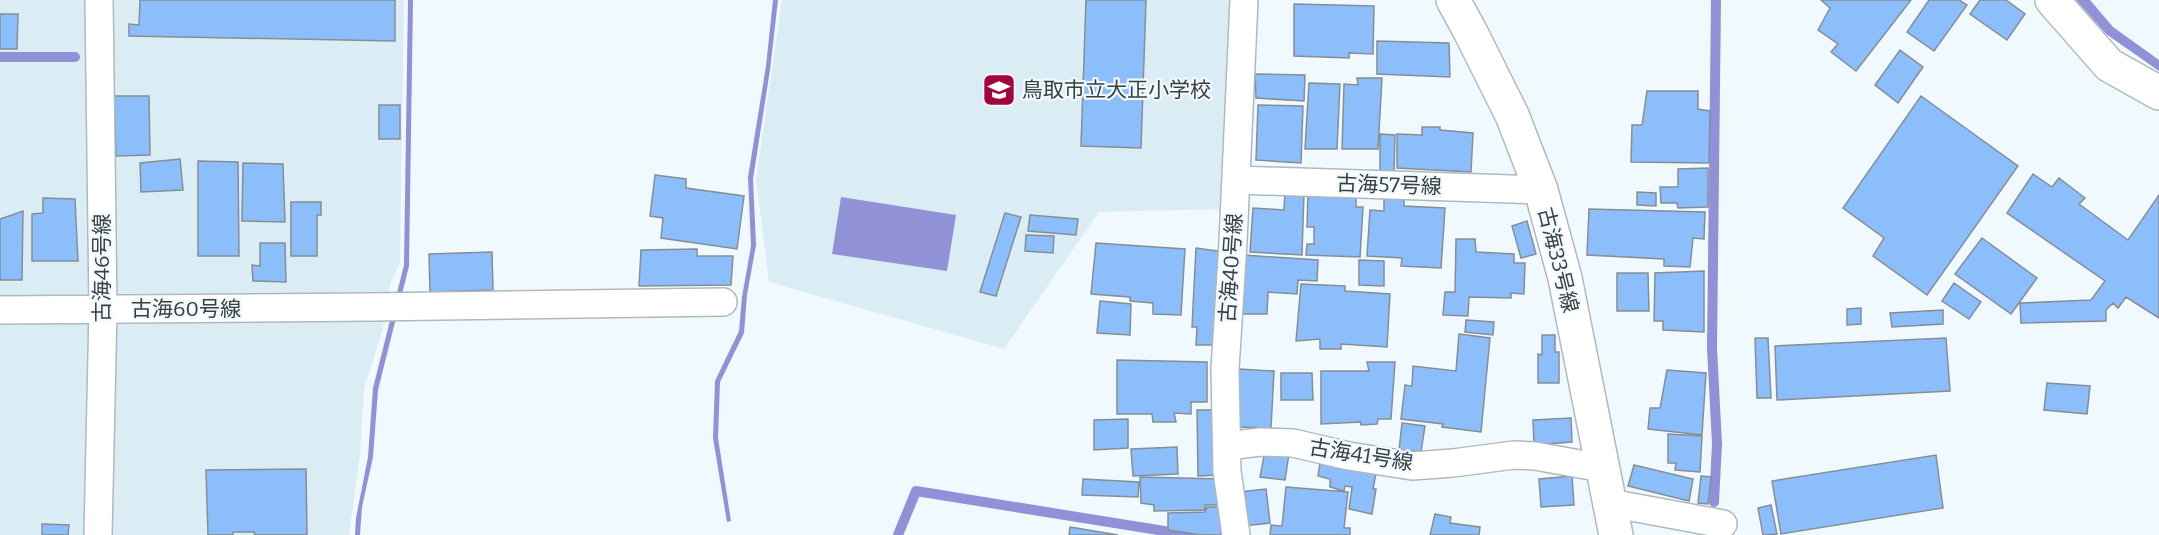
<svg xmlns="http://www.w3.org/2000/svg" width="2159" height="535" viewBox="0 0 2159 535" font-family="Bitter,'Noto Sans JP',serif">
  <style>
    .built { fill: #dbedf4 }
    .water { fill: #9191d8 }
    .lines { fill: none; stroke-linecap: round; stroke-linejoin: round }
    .stream { stroke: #9191d8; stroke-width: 10 }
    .building { fill: #8bbefb; stroke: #878d94; stroke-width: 1.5 }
    .minor-casing { stroke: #b0b9bd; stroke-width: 30 }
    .tertiary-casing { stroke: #b0b9bd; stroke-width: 36 }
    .secondary-casing { stroke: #b0b9bd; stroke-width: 36 }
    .minor { stroke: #fff; stroke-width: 27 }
    .tertiary { stroke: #fff; stroke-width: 33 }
    .secondary { stroke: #fff; stroke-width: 33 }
    .labels { text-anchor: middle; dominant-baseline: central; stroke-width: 4.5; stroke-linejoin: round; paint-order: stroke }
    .poi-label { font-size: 21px; fill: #3a3e3f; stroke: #f0fafe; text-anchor: start }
    .street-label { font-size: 21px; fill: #3a3e3f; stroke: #f0fafe }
  </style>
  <rect width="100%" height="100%" fill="#f0fafe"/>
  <path class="built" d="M0 0H404L400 263 390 284 383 328 364 389 360 455 349 535H0Z
    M782 0H1233L1224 209 1099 212 1004 349 769 282 756 180Z"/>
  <path class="water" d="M408 0H413L409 266 378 390 373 457 362 507 360 535H355L356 518 368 457 373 388 404 265Z
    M773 0H778L770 70 753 179 756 245 747 295 744 333 720 382 718 438 731 521 727 522 713 438 715 381 739 331 742 297 751 246 748 177 766 66Z
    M2076 0H2090L2113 27 2159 60V71L2106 34Z
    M841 197 956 215 947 271 832 254Z"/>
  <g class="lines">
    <path class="stream" d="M0 57H75
      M1714 502 1717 444 1712 348 1716 0
      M898 535 916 491 1189 535"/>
  </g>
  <path class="building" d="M140 0H395V41L129 36V24L139 25Z
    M1086 0H1146L1141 148 1081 146Z
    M1821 0H1911L1856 71 1831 52 1838 44 1818 30 1830 8Z
    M1929 0H1959L1967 5 1934 51 1907 32Z
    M1980 0H2006L2025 14 2007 40 1970 14Z
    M1294 4 1374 6 1373 54 1349 53V58L1294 56Z
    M0 14H18L17 49H0Z
    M1377 41 1449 43 1450 77 1377 74Z
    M1900 50 1923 67 1898 103 1875 85Z
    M1255 74 1305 75 1304 101 1256 98Z
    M1357 78H1382L1378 149H1342L1344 84 1358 85Z
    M1309 83 1340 84 1337 149H1305Z
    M1647 91H1698V109L1710 111 1709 163 1631 162 1632 125H1642Z
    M114 96H149L150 155 116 156Z
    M1921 96 2018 166 1927 295 1873 256 1884 238 1843 208Z
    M379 105H400V139H379Z
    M1258 105 1303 106 1301 163 1256 160Z
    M1422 127H1440V130L1473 133 1471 172 1397 168V134L1422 135Z
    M1380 134 1395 135 1394 174 1380 173Z
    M180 159 183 190 141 192 140 163Z
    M198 161 238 162 239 256H198Z
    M243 163 283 164 285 222 242 221Z
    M1708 168V207L1678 208 1677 203H1661L1660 187H1678V169Z
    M2033 174 2052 187 2059 178 2085 198 2079 204 2128 240 2159 195V318L2126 297 2118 308 2113 303 2106 310V321L2021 323 2020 303 2091 300 2105 281 2007 213Z
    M655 175 686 179V188L744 196 737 249 661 238 663 218 650 216Z
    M1308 192 1356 197V207H1363L1360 257 1306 255 1307 244H1314V227H1307Z
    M1637 192 1656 193V206L1637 205Z
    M1285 193H1304L1302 255 1250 252 1253 208 1284 210Z
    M43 198 75 199 78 261H32V214L43 213Z
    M1384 198H1404V206L1445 208 1441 268 1401 266 1402 258 1367 256 1370 210 1384 211Z
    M291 202H321V215H317V256H291Z
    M1589 209 1705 212 1704 239 1693 238 1690 267 1664 266V259L1587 255Z
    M23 211 22 280H0V219Z
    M1005 213 1021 217 996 296 980 292Z
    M1030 215 1078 219 1076 235 1028 231Z
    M1527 221 1536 254 1521 258 1512 226Z
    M1026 235 1054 236 1053 253 1025 251Z
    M1982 238 2037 278 2011 314 1955 274Z
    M1456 239H1475L1476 252 1514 254V263H1525L1524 294 1511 293V298L1469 297 1468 316 1443 315 1445 292H1455Z
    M260 243H285L286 282 253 281 252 265 260 266Z
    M1096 243 1185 249 1181 315 1153 314V303L1130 301V297L1091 294Z
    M1196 248 1224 252 1220 345H1196L1197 327H1192Z
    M697 249V256H733L731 285 639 286 641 250Z
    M492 252 493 290 430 292 429 254Z
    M1243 255 1318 260 1317 281 1298 280 1297 294 1268 292 1267 314H1240Z
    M1359 260 1384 261V286L1359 285Z
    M1704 271V332L1663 330V321H1654L1655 273Z
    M1617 273H1648L1649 311H1617Z
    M1954 283 1981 302 1969 319 1942 301Z
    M1301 284 1345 286V291L1390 294 1387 347 1341 344V349H1320V339L1296 341Z
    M1100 301 1131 304 1130 335 1097 333Z
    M1861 308V324L1847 325V309Z
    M1943 310V324L1892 327 1890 313Z
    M1466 320 1494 322 1493 335 1465 332Z
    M1459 334 1490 338 1481 432 1442 427 1443 424 1401 419 1405 385 1412 386 1413 366 1456 371Z
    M1542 335H1555V352H1559V383H1538V354L1542 355Z
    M1755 338H1768L1771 398H1757Z
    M1946 338 1950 391 1777 400 1775 346Z
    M1117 360 1207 362V402H1191V414L1174 413 1176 422H1153L1152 414H1117Z
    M1367 362H1395L1391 419H1378L1377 424 1361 425V422L1321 424V371H1369Z
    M1238 369 1274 371 1271 428 1235 427Z
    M1667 370 1706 373 1702 435 1648 429 1650 408H1660Z
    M1281 373H1312L1313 400H1281Z
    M2047 383 2090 386 2087 414 2044 410Z
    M1197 410H1218L1221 475 1198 476Z
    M1571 418 1572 442 1534 445 1533 420Z
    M1128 419V448L1094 450V420Z
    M1402 423 1425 426 1421 452 1399 450Z
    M1668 434 1702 436 1700 472 1675 470 1676 463H1668Z
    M1177 447 1178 474 1133 476 1131 449Z
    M1265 451 1289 454 1285 480 1260 477Z
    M1936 455 1943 508 1781 534 1772 481Z
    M1321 456 1377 468 1373 489H1376L1372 514 1349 509 1352 487 1345 486 1344 491 1330 487V479L1318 476Z
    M1634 465 1693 479 1689 501 1628 486Z
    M306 469 307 535H255L254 532H233V535H208L206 470Z
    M1572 476 1574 505 1541 507 1539 479Z
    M1701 476 1711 477 1708 504 1698 503Z
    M1140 477 1224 479 1225 505H1205V510L1154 511V505L1141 503Z
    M1083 479 1139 482 1138 497 1082 495Z
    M1286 487 1348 492 1344 528H1350V535H1270L1271 525 1282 526Z
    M1266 489 1270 523 1243 526 1239 492Z
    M1771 505 1777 534 1763 535 1758 508Z
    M1207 507H1221V535H1201L1168 530V513L1205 512Z
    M1435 514 1451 517 1450 523 1480 527 1479 535H1430Z
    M42 524 69 525 68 535H42Z
    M1070 527 1118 535H1069Z"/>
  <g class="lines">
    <defs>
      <path id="minor" d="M1237 180 1541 190
        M0 310 373 307 723 302
        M1227 446 1260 442 1293 443 1349 456 1412 466 1453 463 1514 455 1535 456 1602 468
        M1610 503 1723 524
        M98 535 103 309 99 0
        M1236 535 1227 471 1225 369 1233 242 1244 0"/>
      <path id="tertiary" d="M1453 0 1470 31 1512 115 1541 190 1565 278 1616 535"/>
      <path id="secondary" d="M2052 0 2109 65 2159 93"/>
    </defs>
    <use href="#minor" class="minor-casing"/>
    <use href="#tertiary" class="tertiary-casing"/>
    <use href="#secondary" class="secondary-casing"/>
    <use href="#minor" class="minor"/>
    <use href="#tertiary" class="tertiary"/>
    <use href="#secondary" class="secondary"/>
  </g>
  <defs>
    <symbol id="school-square" viewBox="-11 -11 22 22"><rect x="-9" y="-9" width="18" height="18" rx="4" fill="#a3063d" stroke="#f0fafe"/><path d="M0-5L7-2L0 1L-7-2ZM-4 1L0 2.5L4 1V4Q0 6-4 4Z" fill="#fff"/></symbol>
  </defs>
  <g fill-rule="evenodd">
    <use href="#school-square" x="980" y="71" width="38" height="38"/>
  </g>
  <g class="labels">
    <g class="poi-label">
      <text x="1022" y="90">鳥取市立大正小学校</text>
    </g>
    <g class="street-label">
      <text transform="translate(1389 185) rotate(2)">古海57号線</text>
      <text transform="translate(1558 260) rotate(76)">古海33号線</text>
      <text transform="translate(102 268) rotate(-90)">古海46号線</text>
      <text transform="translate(1231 268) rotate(-86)">古海40号線</text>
      <text x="186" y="309">古海60号線</text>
      <text transform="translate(1361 455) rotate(9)">古海41号線</text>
    </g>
  </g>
</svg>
